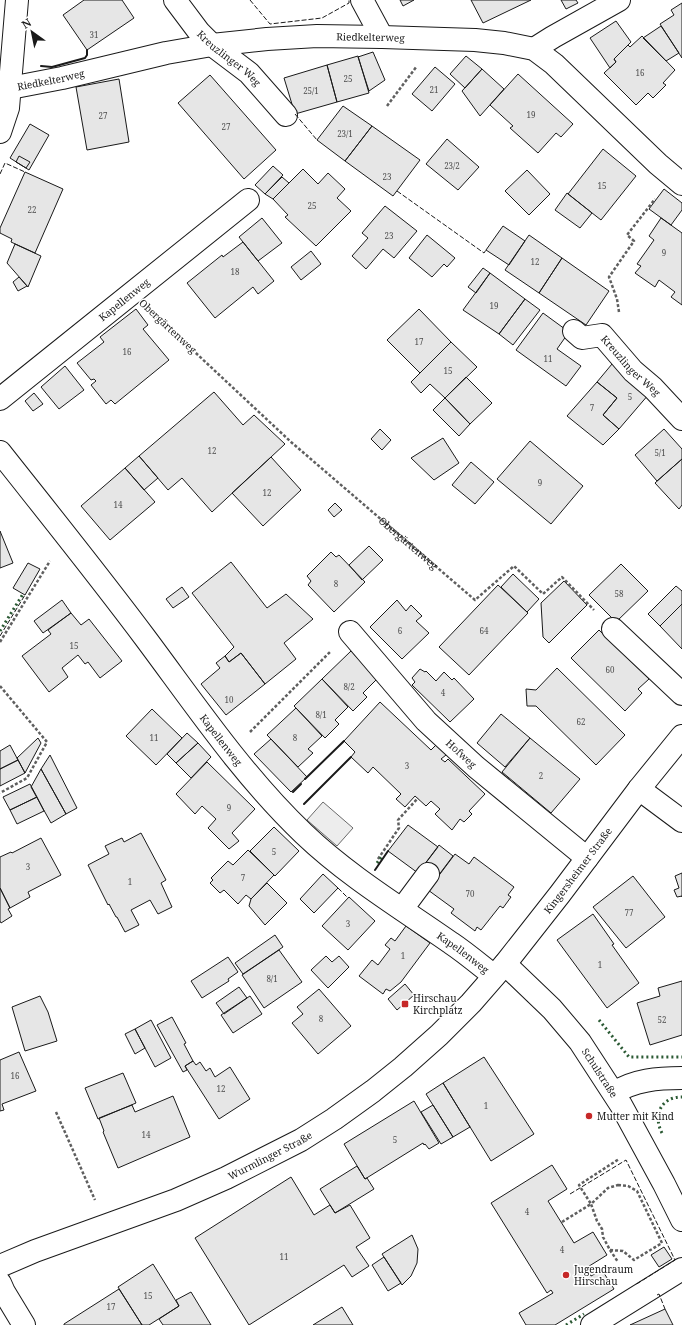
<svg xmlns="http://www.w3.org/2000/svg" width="682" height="1325" viewBox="0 0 682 1325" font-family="'Noto Serif',serif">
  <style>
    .built { fill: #ededed; stroke: #6a6a6a }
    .building { fill: #e6e6e6; stroke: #1a1a1a }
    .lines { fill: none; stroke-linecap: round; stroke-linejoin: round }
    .minor-casing { stroke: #1a1a1a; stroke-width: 24 }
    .major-casing { stroke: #1a1a1a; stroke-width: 24 }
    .path { stroke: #5f5f5f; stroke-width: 2.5; stroke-dasharray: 3 2; stroke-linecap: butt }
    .minor { stroke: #fff; stroke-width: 22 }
    .major { stroke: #fff; stroke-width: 22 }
    .hedge { stroke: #2b5a34; stroke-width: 3; stroke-dasharray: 2 3; stroke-linecap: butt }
    .fence { stroke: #1a1a1a; stroke-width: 1; stroke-dasharray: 5 2; stroke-linecap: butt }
    .wall { stroke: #1a1a1a; stroke-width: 2 }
    .poi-dot { fill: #c62828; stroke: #fff; stroke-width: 1.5 }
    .labels { text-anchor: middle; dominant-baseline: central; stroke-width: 3; stroke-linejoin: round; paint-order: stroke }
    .number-label { font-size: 8px; fill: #4d4d4d }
    .street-label { font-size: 10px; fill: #1a1a1a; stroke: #fff }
    .poi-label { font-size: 10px; fill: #1a1a1a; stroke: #fff; text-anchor: start }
  </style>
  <rect width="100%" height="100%" fill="#fff"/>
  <path class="built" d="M323 802 353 828 337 846 307 820Z"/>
  <path class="building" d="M84 0H122L134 18 87 50 63 15Z
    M400 0H414L403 6Z
    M471 0H531L483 23Z
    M561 0H576L578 3 566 9Z
    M682 3V58L660 24 674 15 671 10Z
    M616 21 631 42 614 59 616 62 610 68 590 38Z
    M661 26 679 53 666 61 643 38Z
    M642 36 675 70 663 83 666 85 653 98 648 93 636 105 604 73 616 62 614 59 628 45 630 47Z
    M373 52 385 80 369 91 358 57Z
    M358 56 369 93 337 102 327 65Z
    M466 56 482 69 465 88 450 74Z
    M327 65 337 102 295 114 284 78Z
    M435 67 455 84 432 111 412 94Z
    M482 69 504 89 480 116 462 91Z
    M518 74 573 124 561 137 556 133 538 153 510 128 513 126 490 105Z
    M210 75 276 150 244 179 178 103Z
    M119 79 129 142 87 150 76 87Z
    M343 106 372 126 345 161 317 140Z
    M30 124 49 135 29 170 10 158Z
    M372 126 420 160 393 196 345 161Z
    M447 139 479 167 458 190 426 164Z
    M603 149 636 176 601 220 568 194Z
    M19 156 30 162 26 168 16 162Z
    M273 166 283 175 265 194 255 185Z
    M303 169 318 184 328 173 345 189 337 198 351 211 316 246 285 217 288 215 273 199Z
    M527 170 550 194 529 215 505 191Z
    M25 172 63 189 35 253 11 242 12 239 0 233V228Z
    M282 177 289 183 273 199 265 194Z
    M664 189 682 203V210L671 225 649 209Z
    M567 193 592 213 580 228 555 210Z
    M385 206 417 231 394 258 383 249 366 269 352 256 368 238 362 233Z
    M262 218 282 243 258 261 239 237Z
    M661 218 682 233V305L671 297 675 292 659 280 655 287 635 273 641 266 637 264 654 240 649 236Z
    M503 226 525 241 509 265 486 250Z
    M427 235 455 258 447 267 444 264 432 277 409 258Z
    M529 235 562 258 539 293 505 270Z
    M243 242 274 281 258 294 253 287 215 318 187 283 222 255 223 257Z
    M15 244 41 256 28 287 7 263Z
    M311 251 321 264 301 280 291 267Z
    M562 258 609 291 586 325 539 293Z
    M483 268 490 273 476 293 468 287Z
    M490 273 525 299 499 334 463 310Z
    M19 277 27 286 18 291 13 282Z
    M525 299 540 310 513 345 499 334Z
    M136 309 148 325 143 329 169 360 115 404 111 400 106 404 91 385 96 381 94 379 91 380 77 363 104 342 100 337Z
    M419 309 451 342 420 373 387 340Z
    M543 313 569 332 557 349 581 366 566 386 516 350Z
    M451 342 477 367 445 398 430 384 421 393 411 382Z
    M612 364 649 394 619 429 603 415 617 398 597 382Z
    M65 366 84 390 59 409 41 387Z
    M466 377 492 403 470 424 445 398Z
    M597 382 617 398 603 415 619 429 603 445 567 416Z
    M214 392 243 425 254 415 285 444 212 512 182 478 168 490 139 456Z
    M34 393 43 404 33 411 25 401Z
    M445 398 470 424 459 436 433 410Z
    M380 429 391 440 382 450 371 439Z
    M664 429 682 449V459L657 481 635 455Z
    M443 438 459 463 434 480 411 458Z
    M530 441 583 486 551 524 497 479Z
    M139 456 158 478 144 490 125 468Z
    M271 457 301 490 263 526 232 493Z
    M682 459V505L679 509 655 483Z
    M471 462 494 482 475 504 452 485Z
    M125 468 155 502 110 540 81 506Z
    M335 503 342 510 334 517 328 510Z
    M0 531 13 563 0 568Z
    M369 546 383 560 362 580 349 565Z
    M331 552 336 557 339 555 365 582 334 612 308 585 311 581 307 576Z
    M231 562 267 608 286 594 313 619 284 643 296 659 265 684 241 653 229 662 225 656 234 647 192 593Z
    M28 563 40 569 25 595 13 588Z
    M621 564 648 591 616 622 589 595Z
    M513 574 539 599 527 612 501 587Z
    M564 581 587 605 549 643 543 637 541 603Z
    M498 585 528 613 469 675 439 647Z
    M676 586 682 591V604L660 626 648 614Z
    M182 587 189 597 173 608 166 599Z
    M62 600 71 613 43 633 34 621Z
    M397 600 406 611 411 605 422 616 416 621 429 633 402 659 370 627Z
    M682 604V649L660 626Z
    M71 613 81 625 89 619 122 661 100 678 88 662 85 664 78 655 62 668 68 677 49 692 22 656 51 634 48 630Z
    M599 630 649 679 638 689 642 693 625 711 571 658Z
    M351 651 377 679 363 693 367 697 353 711 322 679Z
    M241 653 265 684 226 715 201 684 220 668 216 663 225 656 229 662Z
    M557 668 625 735 596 765 536 706H527L526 689 536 690Z
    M420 669 425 672 426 671 436 681 444 672 452 680 454 678 474 699 450 722 412 685 415 682 412 678Z
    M322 679 348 707 335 720 339 724 325 738 294 706Z
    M380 702 431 750 436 745 446 755 441 759 445 762 448 759 485 794 469 811 472 814 464 822 460 819 452 830 435 814 440 809 431 801 426 806 415 796 405 807 396 799 401 794 373 767 368 773 351 757 355 752 344 741Z
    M296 708 322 736 308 749 313 753 298 767 267 735Z
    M152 709 182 738 156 765 126 736Z
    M501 714 530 738 505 767 477 743Z
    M187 733 198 743 176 763 167 754Z
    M38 738 41 743 25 773 17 758Z
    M530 738 580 779 551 813 502 772Z
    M271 739 307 777 291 792 254 754Z
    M198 743 211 757 191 778 176 763Z
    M10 745 18 760 0 769V751Z
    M50 755 77 808 66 814 41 769Z
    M18 760 25 773 0 786V769Z
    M207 762 255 809 232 833 239 841 229 849 208 828 216 819 202 806 195 814 176 794Z
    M41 769 66 814 51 823 31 787Z
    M30 784 37 797 10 810 3 797Z
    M37 797 44 811 17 824 10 810Z
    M408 825 438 847 418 873 388 851Z
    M274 827 299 851 275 876 250 851Z
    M141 833 166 880 161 883 172 907 158 914 150 900 131 910 139 925 125 932 117 917H116L109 904 108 905 88 865 109 854 105 846 122 838 124 842Z
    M41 838 61 875 28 892 30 897 10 908 0 888V857L11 852 12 853Z
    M439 845 453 856 435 880 421 869Z
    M248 850 274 875 251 899 246 895 238 904 224 890 220 893 210 883 213 880 211 878 228 861 233 865Z
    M455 854 469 864 474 857 514 887 508 895 511 897 503 908 500 906 481 930 477 927 475 931 451 913 454 909 428 890Z
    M682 873V897V896L677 897 674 890 679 888 675 876Z
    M323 874 338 888 314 913 300 899Z
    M633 876 665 917 626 948 593 907Z
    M267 883 287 903 265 925 249 906 251 899Z
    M0 888 10 908 8 909 12 916 1 923 0 921Z
    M349 897 375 921 348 950 322 926Z
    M593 914 614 944 612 945 639 983 607 1008 557 940Z
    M406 926 430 943 401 982 390 991 386 989 383 994 359 976 372 960 378 965 390 949 385 945 391 938 395 941Z
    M275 935 283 947 243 974 235 963Z
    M279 950 302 982 264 1008 242 975Z
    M326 956 332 962 339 956 349 967 328 988 311 970Z
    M228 957 238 972 228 979 229 981 202 998 191 981Z
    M682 981V1035L650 1045 637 1003 660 996 658 988Z
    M405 984 414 995 397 1010 388 999Z
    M239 987 247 998 224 1014 216 1003Z
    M319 989 351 1026 318 1054 292 1023 303 1014 297 1007Z
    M40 996 48 1012 57 1041 25 1051 12 1007Z
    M250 996 262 1014 233 1033 221 1015Z
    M172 1017 186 1043 184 1044 193 1061 185 1066 187 1070 183 1072 157 1025Z
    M151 1020 171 1058 155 1067 135 1029Z
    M135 1029 145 1048 135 1054 125 1034Z
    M19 1052 36 1091 2 1104 4 1110 0 1111V1060Z
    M484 1057 534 1134 491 1161 443 1083Z
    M193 1061 196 1065 200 1062 206 1071 210 1068 215 1077 230 1067 250 1099 219 1119 185 1066Z
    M123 1073 136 1103 98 1119 85 1088Z
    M443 1083 470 1127 453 1137 426 1094Z
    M173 1096 190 1137 118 1168 103 1132 104 1131 99 1118 132 1105 135 1112Z
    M414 1101 439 1143 429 1149 425 1144 424 1145 423 1143 365 1179 344 1144Z
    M433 1105 453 1137 441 1144 421 1112Z
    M552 1165 567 1189 548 1201 574 1243 593 1232 607 1255 586 1268 591 1276 602 1270 614 1289 555 1325H526L519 1313 553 1293 551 1290 547 1293 491 1203Z
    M357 1166 365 1179 367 1178 374 1189 335 1213 320 1189Z
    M291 1177 314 1215 330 1205 335 1213 350 1205 370 1238 356 1247 369 1266 352 1277 344 1265 249 1325 195 1238Z
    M412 1235 418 1249 417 1263 411 1276 402 1285 382 1254Z
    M664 1247 672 1259 659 1267 651 1255Z
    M384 1257 401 1283 388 1291 372 1265Z
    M153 1264 179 1306 149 1325H142L118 1287Z
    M119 1289 142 1325H64V1324Z
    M191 1292 211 1325H163L159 1319 179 1306 176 1300Z
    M342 1307 353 1325H313Z
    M665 1309 673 1325H630Z"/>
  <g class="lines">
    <defs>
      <g id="minor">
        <path id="s2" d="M175 0 199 32 212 45 249 73 286 115"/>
        <path d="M362 0 382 37"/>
        <path d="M534 49 553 37 619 0"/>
        <path id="s3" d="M0 85 10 88 62 78 166 53 212 45 267 39 317 36 382 37 475 40 504 43 534 49 554 64 658 164 682 184"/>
        <path d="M0 132 8 108 17 0"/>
        <path id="s4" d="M574 331 582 338 602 335 633 371 653 388 682 419"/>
        <path id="s5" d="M0 399 248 200"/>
        <path id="s6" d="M0 452C49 514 99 576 146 639 196 706 244 777 304 834 348 876 401 908 451 943 466 953 480 965 494 976"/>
        <path d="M613 629 682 694"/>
        <path id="s7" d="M350 632 426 721 476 767 587 858"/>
        <path d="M639 789 682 821"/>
        <path d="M402 909 428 874"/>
        <path id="s8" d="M505 964 552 1009 580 1042 621 1105 664 1184 682 1220"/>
        <path d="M614 1093C634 1080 658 1078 682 1078"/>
        <path d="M0 1283 4 1292 24 1325"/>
        <path d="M592 1325 682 1269"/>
      </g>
      <g id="major">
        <path id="s9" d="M0 1266 35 1251 176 1200 226 1178 301 1140 334 1119 373 1091 403 1067 439 1035 471 1003 505 964 560 894 639 789 682 736"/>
      </g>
    </defs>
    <use href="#minor" class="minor-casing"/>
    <use href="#major" class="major-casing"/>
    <g class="path">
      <path d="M387 106 417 66"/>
      <path id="s1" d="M152 312 291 442 475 600 514 566 543 594 562 577 594 610"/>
      <path d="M619 312 617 299 609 277 634 241 627 235 655 199"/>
      <path d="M0 642 50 561"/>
      <path d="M0 686 47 742 27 778 0 793"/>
      <path d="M250 732 330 652"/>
      <path d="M378 859 399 828 398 820 418 798"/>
      <path d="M56 1112 95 1200"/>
      <path d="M618 1185 628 1186 637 1191 662 1243 634 1260 623 1251 610 1250 603 1237 602 1229 597 1221 591 1204 608 1188Z"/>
      <path d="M562 1222 591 1204 579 1185 619 1159"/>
      <path d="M610 1250 618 1262"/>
    </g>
    <use href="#minor" class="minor"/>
    <use href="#major" class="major"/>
    <path class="hedge" d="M0 631 23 594
      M377 863 383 855
      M599 1020 629 1057H682
      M662 1133C653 1116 660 1097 682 1097
      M566 1325 584 1314"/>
    <path class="fence" d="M250 0 270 24 322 18 349 3V0
      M295 114 317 140
      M0 174 5 163 25 172
      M397 191 484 253 486 250
      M0 636 25 595
      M338 888 348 898
      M570 1194 626 1160 675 1260 635 1285
      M657 1295 659 1294 665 1309"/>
    <path class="wall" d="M41 66 52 67 85 58 87 55V50
      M305 779 344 741
      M293 792 301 784
      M304 804 351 757
      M375 870 388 851"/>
  </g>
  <g class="poi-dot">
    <rect x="401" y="1000" width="8" height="8" rx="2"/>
    <circle cx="589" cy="1116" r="4"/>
    <circle cx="566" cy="1275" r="4"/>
  </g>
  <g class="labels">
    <g class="number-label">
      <text x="94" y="34">31</text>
      <text x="640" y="72">16</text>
      <text x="348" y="78">25</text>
      <text x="434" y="89">21</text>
      <text x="311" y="90">25/1</text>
      <text x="531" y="114">19</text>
      <text x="103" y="115">27</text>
      <text x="226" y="126">27</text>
      <text x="345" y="133">23/1</text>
      <text x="452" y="165">23/2</text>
      <text x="387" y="176">23</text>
      <text x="602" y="185">15</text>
      <text x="312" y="205">25</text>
      <text x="32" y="209">22</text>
      <text x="389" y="235">23</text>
      <text x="664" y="252">9</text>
      <text x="535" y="261">12</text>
      <text x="235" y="271">18</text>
      <text x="494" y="305">19</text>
      <text x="419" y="341">17</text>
      <text x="127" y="351">16</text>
      <text x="548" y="358">11</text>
      <text x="448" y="370">15</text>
      <text x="630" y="396">5</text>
      <text x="592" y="407">7</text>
      <text x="212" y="450">12</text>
      <text x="660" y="452">5/1</text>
      <text x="540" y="482">9</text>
      <text x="267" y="492">12</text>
      <text x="118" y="504">14</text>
      <text x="336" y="583">8</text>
      <text x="619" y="593">58</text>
      <text x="400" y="630">6</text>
      <text x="484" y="630">64</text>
      <text x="74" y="645">15</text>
      <text x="610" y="669">60</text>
      <text x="349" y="686">8/2</text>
      <text x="443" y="692">4</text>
      <text x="229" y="699">10</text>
      <text x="321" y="714">8/1</text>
      <text x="581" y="721">62</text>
      <text x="154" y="737">11</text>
      <text x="295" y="737">8</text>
      <text x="407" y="765">3</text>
      <text x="541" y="775">2</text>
      <text x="229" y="807">9</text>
      <text x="274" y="851">5</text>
      <text x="28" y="866">3</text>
      <text x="243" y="877">7</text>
      <text x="130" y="881">1</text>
      <text x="470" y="893">70</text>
      <text x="629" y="912">77</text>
      <text x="348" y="923">3</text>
      <text x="403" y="955">1</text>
      <text x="600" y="964">1</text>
      <text x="272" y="978">8/1</text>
      <text x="321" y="1018">8</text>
      <text x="662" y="1019">52</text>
      <text x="15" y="1075">16</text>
      <text x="221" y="1088">12</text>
      <text x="486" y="1105">1</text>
      <text x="146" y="1134">14</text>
      <text x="395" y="1139">5</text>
      <text x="527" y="1211">4</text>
      <text x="562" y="1249">4</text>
      <text x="284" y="1256">11</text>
      <text x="148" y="1295">15</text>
      <text x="111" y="1306">17</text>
    </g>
    <g class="street-label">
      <text stroke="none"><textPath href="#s3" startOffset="376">Riedkelterweg</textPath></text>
      <text stroke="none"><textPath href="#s2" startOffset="80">Kreuzlinger Weg</textPath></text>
      <text stroke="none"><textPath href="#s3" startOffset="52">Riedkelterweg</textPath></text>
      <text stroke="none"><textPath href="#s5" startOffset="159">Kapellenweg</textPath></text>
      <text transform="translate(168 326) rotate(43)">Obergärtenweg</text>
      <text stroke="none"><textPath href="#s4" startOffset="73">Kreuzlinger Weg</textPath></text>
      <text stroke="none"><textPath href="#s1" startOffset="345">Obergärtenweg</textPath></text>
      <text stroke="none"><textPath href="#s6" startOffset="363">Kapellenweg</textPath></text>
      <text stroke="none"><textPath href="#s7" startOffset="165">Hofweg</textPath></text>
      <text stroke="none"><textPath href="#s9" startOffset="716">Kingersheimer Straße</textPath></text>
      <text stroke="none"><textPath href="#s6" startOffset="687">Kapellenweg</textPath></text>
      <text stroke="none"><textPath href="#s8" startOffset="145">Schulstraße</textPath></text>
      <text stroke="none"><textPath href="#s9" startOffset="292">Wurmlinger Straße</textPath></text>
    </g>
    <g class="poi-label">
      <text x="413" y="998">Hirschau<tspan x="413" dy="12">Kirchplatz</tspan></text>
      <text x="597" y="1116">Mutter mit Kind</text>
      <text x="574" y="1269">Jugendraum<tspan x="574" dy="12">Hirschau</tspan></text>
    </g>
  </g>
  <g transform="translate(32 32) rotate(327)" stroke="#ffffff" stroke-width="3" paint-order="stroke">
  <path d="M0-3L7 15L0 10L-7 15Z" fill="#1a1a1a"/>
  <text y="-6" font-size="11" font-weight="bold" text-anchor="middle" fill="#1a1a1a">N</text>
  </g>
</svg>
